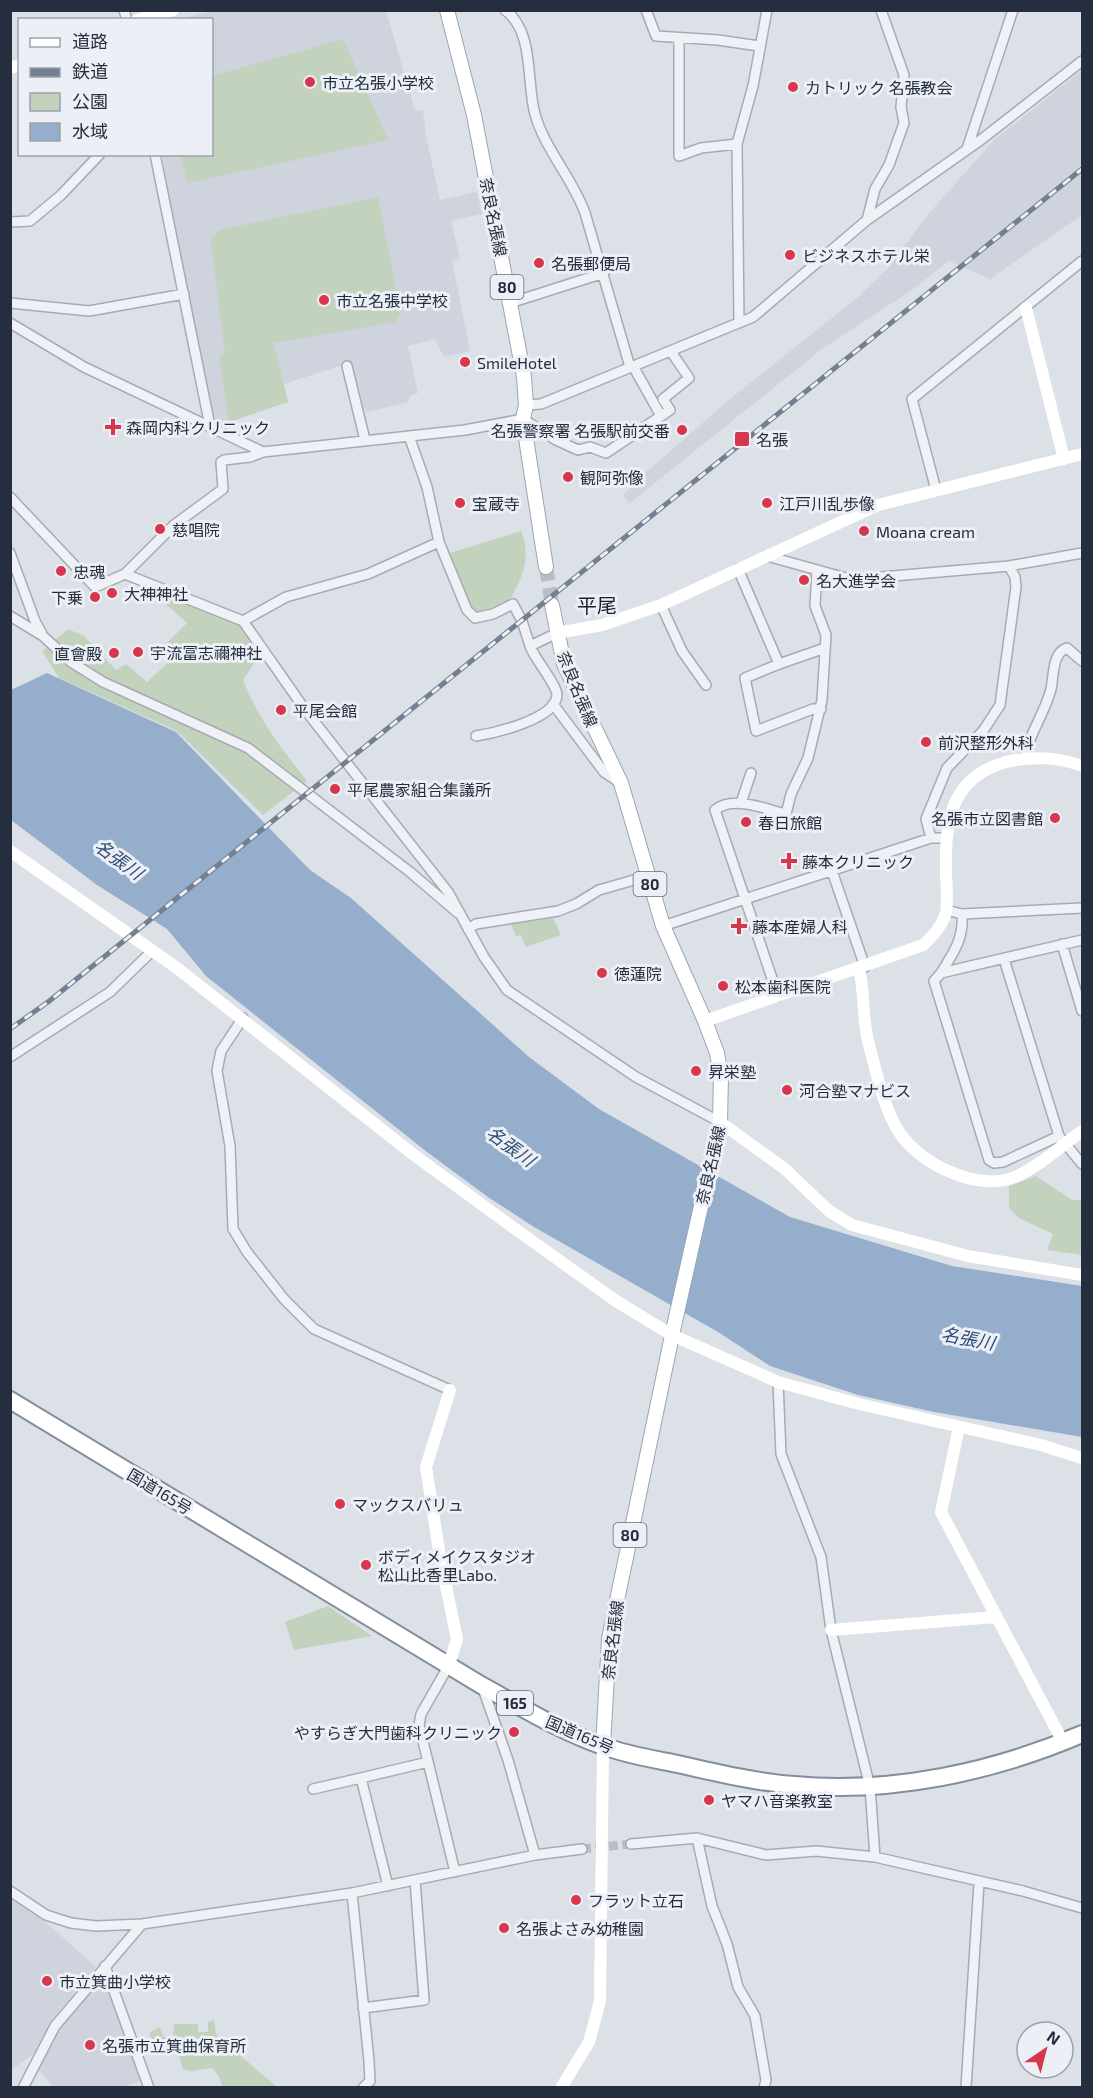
<svg xmlns="http://www.w3.org/2000/svg" width="1093" height="2098" viewBox="0 0 1093 2098" font-family="'Exo 2','Noto Sans JP',sans-serif">
  <style>
    .built { fill: #ced3dd }
    .green { fill: #c2d2bd }
    .water { fill: #94aecb }
    .lines { fill: none; stroke-linecap: round; stroke-linejoin: round }
    .street-tunnel { stroke: #b7bdc6; stroke-width: 9; stroke-dasharray: 9 4.5; stroke-linecap: butt }
    .primary-tunnel { stroke: #b7bdc6; stroke-width: 14; stroke-dasharray: 14 7; stroke-linecap: butt }
    .street-casing { stroke: #a5abb5; stroke-width: 12 }
    .primary-casing { stroke: #9ba5b4; stroke-width: 16 }
    .highway-casing { stroke: #838e9f; stroke-width: 20 }
    .street { stroke: #eff1f6; stroke-width: 9 }
    .secondary { stroke: #fff; stroke-width: 12 }
    .primary { stroke: #fff; stroke-width: 14 }
    .highway { stroke: #fff; stroke-width: 16 }
    .rail-casing { stroke: #757f92; stroke-width: 5 }
    .rail { stroke: #eceff5; stroke-width: 3; stroke-dasharray: 9; stroke-linecap: butt }
    .poi-dot { fill: #d8364d; stroke: #eceff5; stroke-width: 2 }
    .labels { text-anchor: middle; dominant-baseline: central; stroke-width: 6; stroke-linejoin: round; paint-order: stroke }
    .shield { fill: #eceff5; stroke: #616876; stroke-width: 1.5 }
    .shield-label { font-size: 15px; font-weight: bold; fill: #252e3f }
    .poi-label { font-size: 16px; fill: #252e3f; stroke: #eceff5; text-anchor: start }
    .street-label { font-size: 16px; fill: #252e3f; stroke: #eceff5 }
    .water-label { font-size: 18px; font-style: italic; fill: #2c4c76; stroke: #eceff5 }
    .quarter-label { font-size: 20px; fill: #171f2f; stroke: #eceff5 }
  </style>
  <rect width="100%" height="100%" fill="#dce1e8"/>
  <path class="built" d="M215 10 386 11 415 110 423 111 426 136 440 200 477 192 482 214 451 221 460 259 452 261 470 351 444 357 435 339 408 346 418 393 409 396V402L367 412 364 409 352 362 284 384 288 402 220 425 213 420 167 196 163 155 212 154V20L180 19Z
    M1082 70V215L990 279 949 261 912 290 822 349 630 503 623 496 635 482 730 399 857 298 889 267 925 218 993 141Z
    M11 1898 50 1926 96 1967 53 2018 33 2054 11 2070Z
    M103 1974 144 2079 125 2087H53L36 2067 65 2022Z"/>
  <path class="green" d="M343 39 388 140 187 183 181 155 212 154V76Z
    M378 197 401 314 395 322 274 343 288 402 229 422 219 356 225 354 211 240 219 230Z
    M521 531C532 558 522 578 509 602L478 613 472 610 447 554Z
    M165 595 238 624 260 655 243 680C258 719 282 749 307 781L263 815 177 731 59 678 42 651 68 629 84 636 116 670 126 664 147 682 171 660 161 649 187 623 159 598Z
    M553 918 561 935 526 947 521 935 516 936 511 924Z
    M1036 1176 1072 1200H1082V1255L1047 1250 1053 1234 1019 1218 1009 1208V1186Z
    M328 1606 372 1636 294 1650 285 1622Z
    M214 2020 216 2035 277 2087H222L219 2076 212 2068 191 2071 183 2069 176 2047H154L149 2033 159 2027 164 2037 173 2039 174 2024H198V2032H208V2022Z"/>
  <path class="water" d="M47 673 176 732 310 870 351 898 529 1057 599 1109 790 1217 952 1266 1082 1286V1437L934 1412 858 1395 770 1366 718 1332 534 1227 488 1197 427 1152 206 976 167 929 97 885 11 820 10 687 13 689Z"/>
  <g class="lines">
    <path class="street-tunnel" d="M582 1849 631 1844"/>
    <path class="primary-tunnel" d="M546 567 552 605"/>
    <defs>
      <path id="street" d="M124 10 127 20
        M505 10C535 32 526 83 535 114 544 148 573 179 585 213L630 367
        M646 10 656 36 718 40 759 46
        M679 38V156L701 148 737 144
        M967 149 1013 10
        M155 154 210 426
        M867 220 875 189 889 165 904 123 901 107 904 75 881 10
        M10 222 30 221 61 195 100 154
        M10 303 89 311 184 294
        M510 303 604 273
        M10 323 84 367 263 452
        M739 323 737 144 753 86 767 10
        M347 366 365 440
        M633 366 661 416
        M526 405 541 404 753 317 867 220 982 139 1082 61
        M409 436 427 487 439 542 467 610 475 618 493 614 513 604 522 621 530 646
        M936 490 912 399 1082 261
        M10 497 95 587 125 574 174 525 223 489 221 462 224 460 250 457 263 452 465 430 523 419 556 440 578 450 590 447 606 453 670 410 663 399 689 378 672 353
        M10 553 35 621 42 634
        M767 556 846 578 858 579 1009 566 1082 553
        M738 569 779 664 745 678 756 731 813 709H821
        M125 574 243 621 306 711 448 892 484 957 507 990 636 1077 720 1122
        M661 605 682 651 706 685
        M10 616 43 636 71 662 103 682 248 748 410 872 458 913
        M243 621 286 597 368 574 439 542
        M779 664 825 648
        M553 704 604 772 619 782
        M476 736C495 733 556 719 557 695 557 685 534 658 530 646L557 633
        M1024 758C1029 734 1045 713 1051 689 1054 675 1052 653 1067 648L1082 661
        M741 803 751 773
        M931 838 926 819 947 768 983 731 1000 705 1016 587 1015 577 1009 566
        M832 871 865 967
        M962 914 1082 908
        M663 926 931 838H946
        M468 929 476 924 558 911 576 904 599 890 648 876
        M1062 944 1082 1011
        M1004 959 1059 1136 1082 1164
        M941 973C953 953 964 939 962 914L946 910
        M778 996 715 810C733 795 765 809 786 814L791 794 808 758 822 700 826 635 815 606 817 570
        M243 1018 221 1051 217 1071 230 1146 233 1229 247 1252 284 1299 314 1329 450 1390
        M10 1057 110 992 151 952
        M1059 1136 1003 1162 994 1163 989 1160 934 981 941 973 1082 940
        M778 1382 781 1454 821 1557 831 1630 870 1787 875 1857
        M449 1665 421 1714 419 1725 455 1872
        M482 1686 508 1760 535 1855
        M313 1789 361 1778
        M697 1838 712 1906 727 1944 738 1987 755 2016 766 2080 764 2088
        M631 1844 697 1838 766 1855 816 1851 875 1857 1023 1891 1082 1908
        M388 1886 361 1778 428 1762
        M10 1891 46 1915 71 1923 96 1926 142 1924 352 1893 535 1855 582 1849
        M352 1893 369 2061 370 2081 363 2088
        M105 1966 149 2088
        M363 2008 424 2000 415 1880
        M23 2088 55 2026 142 1924
        M966 2088 979 1883"/>
      <path id="primary" d="M447 10 474 115 524 377 526 405 523 419 546 567
        M552 605 564 664 621 783 663 926 705 1021 717 1053 721 1076 720 1122 674 1326 609 1639 603 1746"/>
      <path id="highway" d="M10 1400 481 1685C521 1707 560 1731 603 1746 627 1755 653 1759 678 1764 717 1773 755 1782 794 1785 892 1794 993 1772 1082 1734"/>
    </defs>
    <use href="#street" class="street-casing"/>
    <use href="#primary" class="primary-casing"/>
    <use href="#highway" class="highway-casing"/>
    <use href="#street" class="street"/>
    <path class="secondary" d="M137 20 173 10
      M10 68 20 65
      M1026 308 1064 459
      M557 633 602 625 661 605 878 505 1082 454
      M10 851 177 968 414 1155 507 1223 616 1301 672 1335 778 1382 859 1404 1041 1445 1082 1458
      M859 969C865 993 862 1017 868 1041 875 1067 884 1110 899 1132 920 1164 977 1192 1015 1177 1040 1166 1061 1146 1082 1131
      M705 1021 923 945C933 936 943 925 946 912 948 900 947 887 946 875 945 825 948 778 1006 762 1031 756 1059 757 1082 766
      M720 1122 785 1169 829 1211 852 1225 968 1256 1082 1275
      M959 1427 941 1512 1063 1742
      M831 1630 996 1617
      M449 1665 457 1639 440 1557 426 1467 450 1390
      M561 2088 589 2042 600 2001 603 1746"/>
    <use href="#primary" class="primary"/>
    <use href="#highway" class="highway"/>
    <defs>
      <path id="rail" d="M10 1029 48 1002 1082 169"/>
    </defs>
    <use href="#rail" class="rail-casing"/>
    <use href="#rail" class="rail"/>
  </g>
  <g class="poi-dot">
    <circle cx="310" cy="82" r="6"/>
    <circle cx="793" cy="87" r="6"/>
    <circle cx="790" cy="255" r="6"/>
    <circle cx="539" cy="263" r="6"/>
    <circle cx="324" cy="300" r="6"/>
    <circle cx="465" cy="362" r="6"/>
    <path d="M110 418h6v6h6v6h-6v6h-6v-6h-6v-6h6z"/>
    <circle cx="682" cy="430" r="6"/>
    <rect x="734" y="431" width="16" height="16" rx="3"/>
    <circle cx="568" cy="477" r="6"/>
    <circle cx="460" cy="503" r="6"/>
    <circle cx="767" cy="503" r="6"/>
    <circle cx="160" cy="529" r="6"/>
    <circle cx="864" cy="531" r="6"/>
    <circle cx="61" cy="571" r="6"/>
    <circle cx="804" cy="580" r="6"/>
    <circle cx="112" cy="593" r="6"/>
    <circle cx="95" cy="597" r="6"/>
    <circle cx="138" cy="652" r="6"/>
    <circle cx="114" cy="653" r="6"/>
    <circle cx="281" cy="710" r="6"/>
    <circle cx="926" cy="742" r="6"/>
    <circle cx="335" cy="789" r="6"/>
    <circle cx="1055" cy="818" r="6"/>
    <circle cx="746" cy="822" r="6"/>
    <path d="M786 852h6v6h6v6h-6v6h-6v-6h-6v-6h6z"/>
    <path d="M736 917h6v6h6v6h-6v6h-6v-6h-6v-6h6z"/>
    <circle cx="602" cy="973" r="6"/>
    <circle cx="723" cy="986" r="6"/>
    <circle cx="696" cy="1071" r="6"/>
    <circle cx="787" cy="1090" r="6"/>
    <circle cx="340" cy="1504" r="6"/>
    <circle cx="366" cy="1565" r="6"/>
    <circle cx="514" cy="1732" r="6"/>
    <circle cx="709" cy="1800" r="6"/>
    <circle cx="576" cy="1900" r="6"/>
    <circle cx="504" cy="1928" r="6"/>
    <circle cx="47" cy="1981" r="6"/>
    <circle cx="90" cy="2045" r="6"/>
  </g>
  <g class="labels">
    <g class="shield">
      <rect x="490.5" y="275" width="33" height="24" rx="4.5"/>
      <rect x="633.5" y="872" width="33" height="24" rx="4.5"/>
      <rect x="613.5" y="1523" width="33" height="24" rx="4.5"/>
      <rect x="497" y="1691" width="36" height="24" rx="4.5"/>
    </g>
    <g class="shield-label">
      <text x="507" y="287">80</text>
      <text x="650" y="884">80</text>
      <text x="630" y="1535">80</text>
      <text x="515" y="1703">165</text>
    </g>
    <g class="poi-label">
      <text x="322" y="82">市立名張小学校</text>
      <text x="805" y="87">カトリック 名張教会</text>
      <text x="802" y="255">ビジネスホテル栄</text>
      <text x="551" y="263">名張郵便局</text>
      <text x="336" y="300">市立名張中学校</text>
      <text x="477" y="362">SmileHotel</text>
      <text x="126" y="427">森岡内科クリニック</text>
      <text x="670" y="430" text-anchor="end">名張警察署 名張駅前交番</text>
      <text x="756" y="439">名張</text>
      <text x="580" y="477">観阿弥像</text>
      <text x="472" y="503">宝蔵寺</text>
      <text x="779" y="503">江戸川乱歩像</text>
      <text x="172" y="529">慈唱院</text>
      <text x="876" y="531">Moana cream</text>
      <text x="73" y="571">忠魂</text>
      <text x="816" y="580">名大進学会</text>
      <text x="124" y="593">大神神社</text>
      <text x="83" y="597" text-anchor="end">下乗</text>
      <text x="150" y="652">宇流冨志禰神社</text>
      <text x="102" y="653" text-anchor="end">直會殿</text>
      <text x="293" y="710">平尾会館</text>
      <text x="938" y="742">前沢整形外科</text>
      <text x="347" y="789">平尾農家組合集議所</text>
      <text x="1043" y="818" text-anchor="end">名張市立図書館</text>
      <text x="758" y="822">春日旅館</text>
      <text x="802" y="861">藤本クリニック</text>
      <text x="752" y="926">藤本産婦人科</text>
      <text x="614" y="973">徳蓮院</text>
      <text x="735" y="986">松本歯科医院</text>
      <text x="708" y="1071">昇栄塾</text>
      <text x="799" y="1090">河合塾マナビス</text>
      <text x="352" y="1504">マックスバリュ</text>
      <text x="378" y="1556">ボディメイクスタジオ<tspan x="378" dy="18">松山比香里Labo.</tspan></text>
      <text x="502" y="1732" text-anchor="end">やすらぎ大門歯科クリニック</text>
      <text x="721" y="1800">ヤマハ音楽教室</text>
      <text x="588" y="1900">フラット立石</text>
      <text x="516" y="1928">名張よさみ幼稚園</text>
      <text x="59" y="1981">市立箕曲小学校</text>
      <text x="102" y="2045">名張市立箕曲保育所</text>
    </g>
    <g class="street-label">
      <text transform="translate(494 217) rotate(79)">奈良名張線</text>
      <text transform="translate(578 689) rotate(68)">奈良名張線</text>
      <text transform="translate(710 1165) rotate(-77)">奈良名張線</text>
      <text transform="translate(160 1491) rotate(31)">国道165号</text>
      <text transform="translate(612 1640) rotate(-83)">奈良名張線</text>
      <text transform="translate(580 1734) rotate(23)">国道165号</text>
    </g>
    <g class="water-label">
      <text transform="translate(119 859) rotate(36)">名張川</text>
      <text transform="translate(511 1146) rotate(36)">名張川</text>
      <text transform="translate(968 1338) rotate(11)">名張川</text>
    </g>
    <g class="quarter-label">
      <text x="597" y="605">平尾</text>
    </g>
  </g>
  <rect width="1093" height="2098" fill="none" stroke="#252e3f" stroke-width="24"/>
  <rect x="18" y="18" width="195" height="138" fill="#eceff5" stroke="#9ca2ac" stroke-width="1.5"/>
  <rect x="30" y="38" width="30" height="9" fill="#ffffff" stroke="#9ca2ac" stroke-width="1.5"/>
  <text x="72" y="48" font-size="18" fill="#252e3f">道路</text>
  <rect x="30" y="68" width="30" height="9" fill="#757f92" stroke="#9ca2ac" stroke-width="1.5"/>
  <text x="72" y="78" font-size="18" fill="#252e3f">鉄道</text>
  <rect x="30" y="93" width="30" height="18" fill="#c2d2bd" stroke="#9ca2ac" stroke-width="1.5"/>
  <text x="72" y="108" font-size="18" fill="#252e3f">公園</text>
  <rect x="30" y="123" width="30" height="18" fill="#94aecb" stroke="#9ca2ac" stroke-width="1.5"/>
  <text x="72" y="138" font-size="18" fill="#252e3f">水域</text>
  <g transform="translate(1045 2050) rotate(35)"><circle r="28" fill="#eceff5" stroke="#9ca2ac" stroke-width="1.5"/>
  <path d="M0-4.5L10 22L0 15L-10 22Z" fill="#d8364d"/>
  <text y="-9" font-size="16" font-weight="bold" text-anchor="middle" fill="#252e3f">N</text>
  </g>
</svg>
